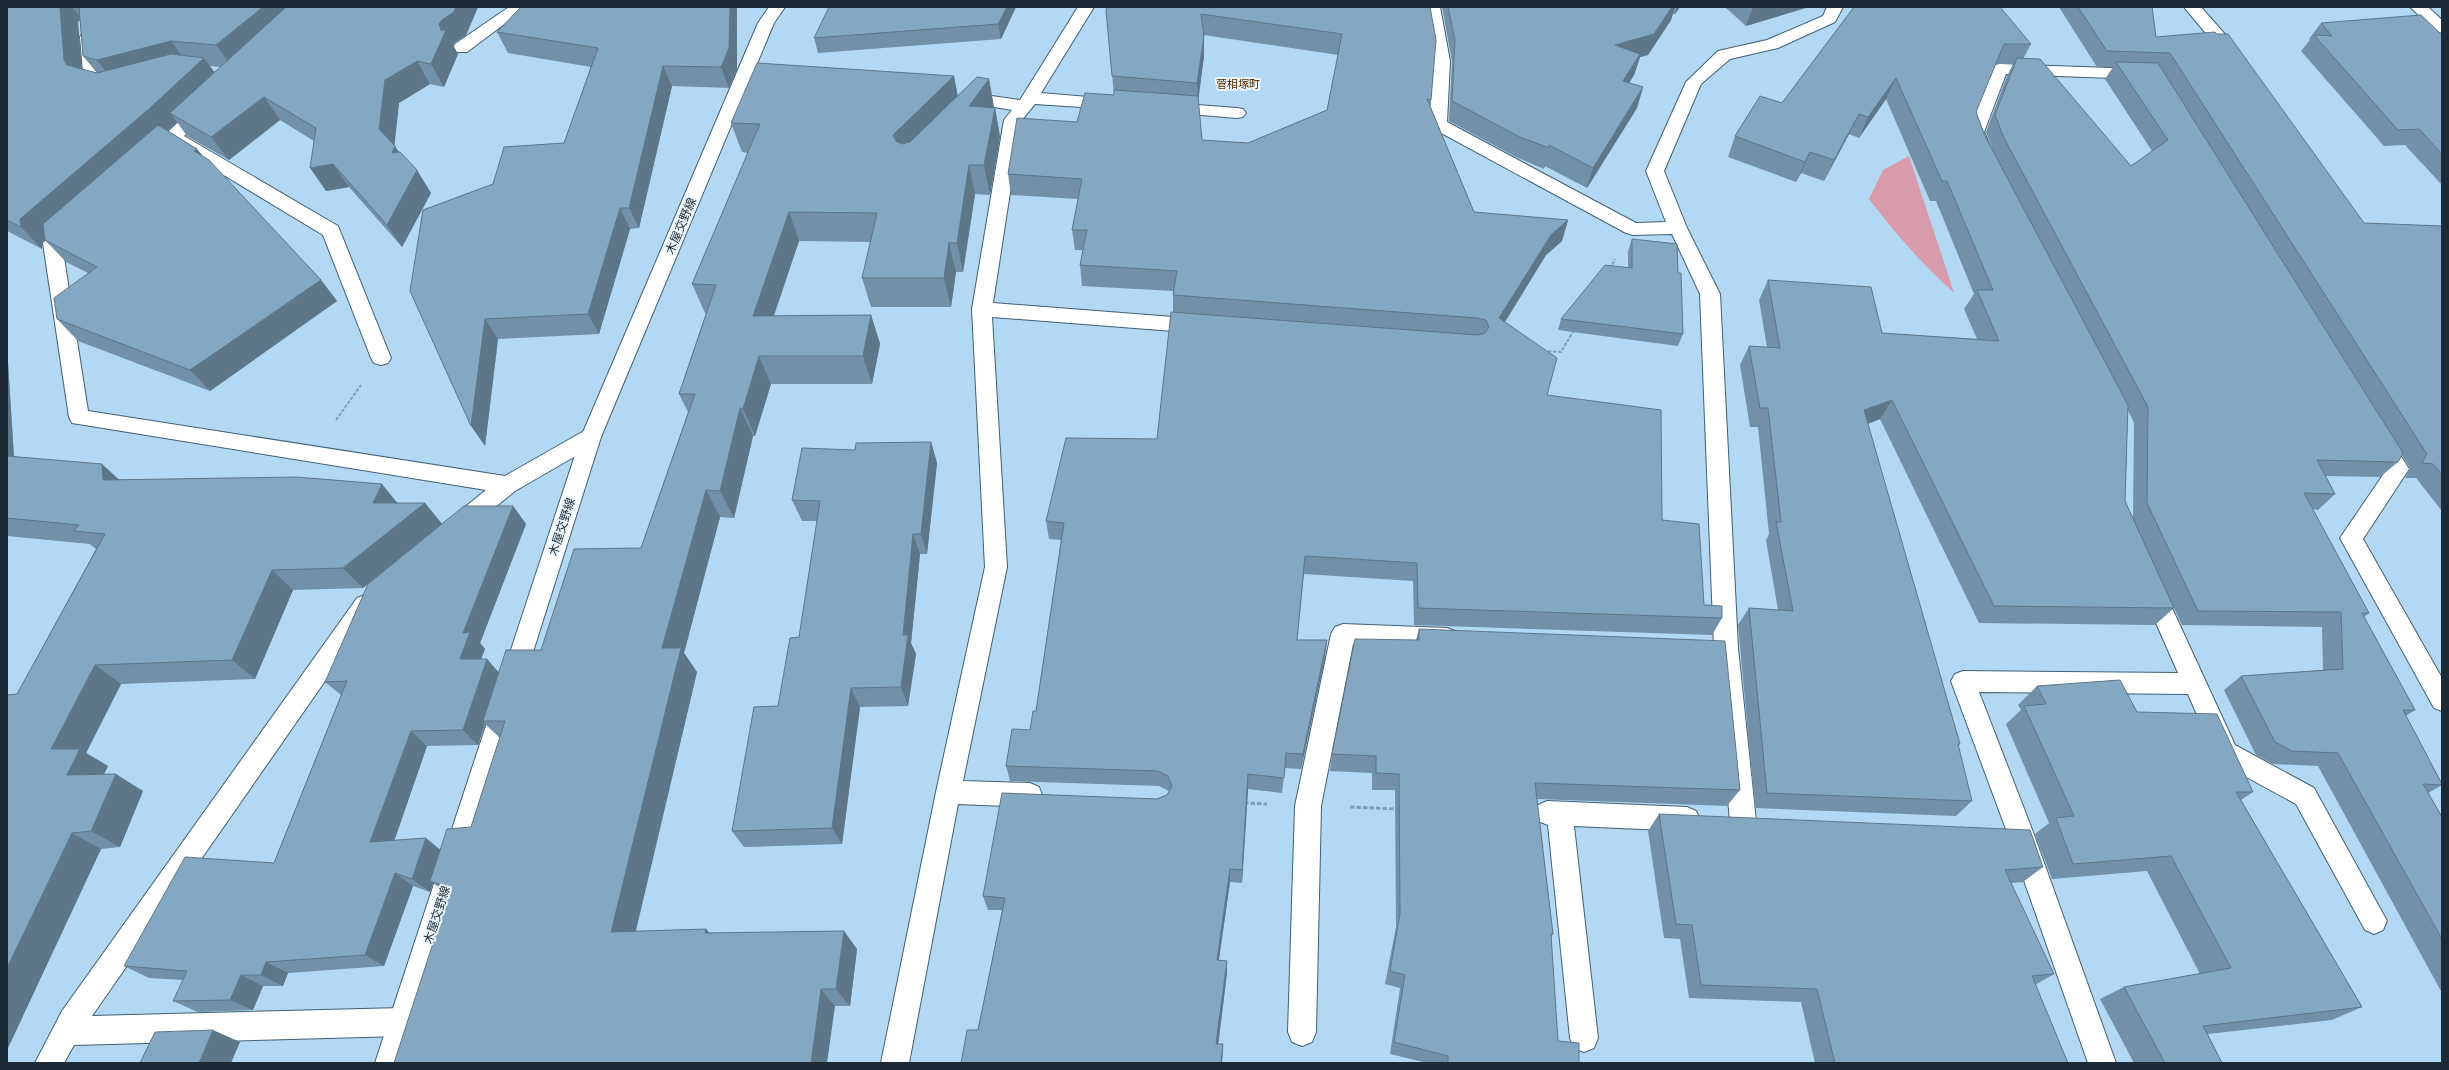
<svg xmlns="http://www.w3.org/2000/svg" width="2449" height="1070" viewBox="0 0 2449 1070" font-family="Arial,'Noto Sans JP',sans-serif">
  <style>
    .green { fill: #d79bac }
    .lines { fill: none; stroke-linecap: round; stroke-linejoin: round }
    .minor-casing { stroke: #3f6077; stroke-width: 2 }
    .major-casing { stroke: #3f6077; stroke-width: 2 }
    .path-far1 { stroke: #819fb4; stroke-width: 2; stroke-dasharray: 3.5 1.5; stroke-linecap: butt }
    .path { stroke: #819fb4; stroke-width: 3; stroke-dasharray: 4.5 2; stroke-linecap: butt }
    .minor { fill: #fff; fill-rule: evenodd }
    .major { fill: #fff; fill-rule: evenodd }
    .wall { fill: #7290a7; fill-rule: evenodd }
    .shaded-wall { fill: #5d7688 }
    .building { fill: #85a8c2; stroke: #5d7688 }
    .labels { text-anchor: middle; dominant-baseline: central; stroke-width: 4; stroke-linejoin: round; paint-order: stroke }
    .far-neighbourhood-label { font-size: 11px; fill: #562d00; stroke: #eaf5fd }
    .street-label { font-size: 12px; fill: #1c2a35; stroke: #eaf5fd }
  </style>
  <rect width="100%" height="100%" fill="#b3d8f3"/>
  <path class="green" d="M1909 156 1954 293C1922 264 1895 233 1869 199L1883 170Z"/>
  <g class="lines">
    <defs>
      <path id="minor" d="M509 7H527L467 52H455L453 48 455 44Z
        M1078 7H1094L1041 93 1112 99 1118 100 1121 104 1118 108 1112 109 1035 104 1021 121 993 303 1199 319 1206 321 1209 326 1206 331 1199 333 992 317 1007 567 963 781 1030 783 1039 787 1042 795 1039 803 1030 807 958 804 909 1063H881L936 792 985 567 972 309 1004 120 1012 110 982 105C975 111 971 115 961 113L958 109 972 95 978 94 1020 100Z
        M1424 7H1440L1450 61 1447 122 1636 223 1666 222 1646 171 1686 82 1718 51 1767 40 1823 16 1827 7H1843L1835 22 1778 48 1730 59 1701 84 1664 171 1687 228 1720 294 1738 648 1756 821 1752 829 1743 833 1734 829 1730 821 1714 648 1700 294 1672 234 1633 235 1626 233 1432 128 1429 124 1434 61Z
        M2184 7H2201L2230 40 2232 44 2230 48H2218Z
        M2410 7H2428L2442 20V33L2436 31Z
        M88 32 94 34 96 37 100 80 116 85 118 89 116 93C107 95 89 91 84 83L80 37 82 34Z
        M2000 64 2139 69 2145 70 2147 74 2145 78 2139 79 2006 74 1984 132 1991 149 1988 153H1976L1966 132 1992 69 1994 65Z
        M204 103 210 104 213 108 184 136 338 226 391 358 388 363 381 365 374 363 371 358 323 235 174 145 159 159H147L144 155 147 151 198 104Z
        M1171 103 1237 108 1243 109 1246 113 1243 117 1237 118 1165 112 1162 108 1165 104Z
        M71 220 78 222 80 226 62 245 88 411 505 476 584 431 591 429 598 431 601 437 598 443 515 491 466 531 458 534 450 531 447 525 450 519 486 490 72 423 69 417 43 243 64 222Z
        M2379 431 2386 433 2409 469 2363 539 2442 678V711L2434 708 2340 538 2387 469 2369 439 2372 433Z
        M2152 579 2160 582 2235 745 2314 788 2387 921 2383 930 2374 934 2365 930 2296 804 2217 761 2188 694 1979 692 2033 832 2116 1063H2088L2007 832 1951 681 1955 674 1963 671 2178 673 2141 589 2144 582Z
        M365 595 373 598 376 605 373 612 92 1016 402 1008 412 1012 416 1022 412 1032 402 1036 74 1045 64 1063H35L62 1011 357 598Z
        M1343 624 1447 628 1455 631 1459 638 1455 645 1447 648 1353 644 1321 806 1316 1032 1312 1042 1302 1046 1292 1042 1288 1032 1295 806 1331 634 1335 627Z
        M1547 801 1687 807 1696 811 1700 819 1696 827 1687 831 1574 826 1598 1038 1594 1048 1584 1052 1574 1048 1570 1038 1548 825 1538 821 1534 813 1538 805Z"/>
      <path id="major" d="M769 7H785L774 23 601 437 403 1063H375L581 437 758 23Z"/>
    </defs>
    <use href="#minor" class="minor-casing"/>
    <use href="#major" class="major-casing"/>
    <path class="path-far1" d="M1610 269 1615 259
      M1543 351 1561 352 1574 330
      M336 420 361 385"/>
    <path class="path" d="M1244 803 1267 804
      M1350 807 1397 809"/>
    <use href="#minor" class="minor"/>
    <use href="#major" class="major"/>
  </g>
  <path class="wall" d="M7 7H478L466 35 454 43 453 45 458 54 444 87 430 84 399 103 394 146 399 152 431 193 402 247 349 187 326 191 314 141 280 120 229 160 187 136 177 122 168 131 197 149 203 156 321 280 337 301 210 391 78 341 57 319 88 273 66 262 45 240V239L42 242V249L7 231ZM80 20 83 56 97 73 81 69 78 22ZM210 66 220 67 214 72Z
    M521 7H737V69L729 88 672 86 639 228 630 229 599 334 498 339 485 446 423 210 493 184 564 143 591 67 508 53 497 32Z
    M1016 7 1001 39 818 53 814 38Z
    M1430 7 1431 100 1430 106 1474 212 1568 220 1562 241 1546 255 1505 322 1547 395 1662 520 1704 605 1722 618 1712 635 1414 625 1413 581 1304 574 1297 640 1325 657 1301 769 1285 768 1282 793 1248 789 1242 883 1230 882 1219 960 1227 961V973L1218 1044H1223L1222 1063H961L978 1030 1002 910H988L983 896 1157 799 1167 795 1169 791 1159 786 1010 781 1006 766 1030 730 1036 711 1061 540 1049 539 1046 521 1157 439 1173 312V291L1082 286 1080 265 1083 250H1075L1072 230 1078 199 1011 195 1008 174 1077 122 1114 95 1106 10ZM1204 35 1338 55 1327 110 1248 143 1202 140 1198 98 1204 56Z
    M1442 7H1680L1675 14H1673L1671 20 1648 55 1640 57 1634 75 1629 83 1643 87 1637 108 1587 188 1545 166 1544 169 1516 157 1449 121 1452 61Z
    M1725 7H1809L1746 26Z
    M1854 7 2031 44 2023 59 2131 166 2152 151 2105 79 2113 67H2097L2059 7H2152L2156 37 2364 223 2442 226V511L2416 478H2405L2410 468 2402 455 2398 462 2380 477 2326 476 2335 494 2318 510 2312 509 2369 613 2364 617 2415 710 2406 716 2442 784V785L2428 793 2442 817V993L2318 766 2273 764 2256 755 2224 690 2241 676 2323 670 2322 627 2182 625 2174 608 2155 625 1979 623 1880 419 1867 424 1960 744 1958 746 1972 801 1956 816 1755 808 1738 625 1749 608 1778 610 1766 540 1769 534 1758 427H1750L1740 365 1749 346 1767 347 1759 300 1768 280 1882 333 1977 339 1964 309 1974 294 1936 201H1930L1886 99 1859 138 1849 134 1824 181 1801 173 1796 182 1728 157 1735 136 1782 103ZM1995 64H2013L2007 76 1986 132 1992 148 1985 136 1976 112ZM2128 410 2134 423 2133 518 2125 501Z
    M2321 23 2442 35V185L2405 145 2384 146 2301 51 2310 40 2309 39Z
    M954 76 958 96 989 79 994 107 995 108 1000 137 990 195 975 194 963 272H956L951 307H871L862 278 871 242 799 241 774 316 871 315 880 344 872 384H771L755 436H753L734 518 720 517 684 653 697 672 636 931 709 933 857 949 850 1006H835L449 895 433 883 430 892 413 886 384 966 288 973 283 986H263L253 1010 198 1012 173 1001 183 980 149 978 124 966 274 863 341 695 325 682 513 506 526 524 480 643 485 649 481 659 499 672 541 650 641 548 688 412 679 394 706 313H705L692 284 748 153 742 152 731 123ZM485 724 500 738 471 827 440 850 394 841 427 746 478 745Z
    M1632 239 1678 273 1683 334 1678 346 1558 330 1561 319 1628 267V251Z
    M7 347 14 456 119 480 398 503H425L442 524 363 588 293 590 255 679 121 684 86 753 108 766 104 774 143 791 120 847 101 849 7 1050 17 694 96 549 90 544 7 536Z
    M931 442 937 463 927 554H920L911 643 916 654 908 706 860 707 842 844 744 847 732 831 778 706 799 637 817 521H802L792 500 855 450Z
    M1419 629 1740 790 1727 806 1537 799 1553 934 1551 937 1558 1041 1579 1063H1427L1390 1054 1400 988 1385 984 1396 927 1395 790H1372V773L1330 771 1332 754 1416 640Z
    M2037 686 2137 712 2253 792 2241 800 2362 1007 2332 1020 2208 1034 2222 1063H2134L2100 999 2124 987 2200 974 2147 871 2052 879 2035 834 2049 823 2006 724 2021 710 2018 705Z
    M1659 814 2043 867 2023 882 2011 883 2054 974 2035 985 2068 1063H1815L1801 1002 1689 998 1680 939 1664 938 1648 831Z"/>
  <path class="shaded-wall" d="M60 7H72L81 18 78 22 83 83 67 65 64 60Z
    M263 7H305L233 68 216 45Z
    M456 7H478L466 35 454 43 453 45 458 54 444 87 431 64 439 24 442 20Z
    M730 7H737V69L729 88 721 67Z
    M1007 7H1016L1001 39 998 24Z
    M1672 7H1675L1671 20 1648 55 1640 57 1634 75 1617 101 1615 45Z
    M1677 7H1680L1675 14Z
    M1753 7H1809L1746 26Z
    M1204 36V56L1198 103 1197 83Z
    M171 41 188 64 115 83 97 60Z
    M204 58 221 81 170 113 177 122 42 242V249L21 227 20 219Z
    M417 61 430 84 399 103 394 149 395 146 409 169 392 153 379 129 385 80Z
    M663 66 672 86 639 228 629 208Z
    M954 76 959 105 900 165 893 135Z
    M1896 78 1886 99 1859 138 1868 117Z
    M989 79 994 108 969 106Z
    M1643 87 1637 108 1587 188 1593 168Z
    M264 97 280 120 229 160 211 137Z
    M995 108 1000 137 990 195 984 165Z
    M1859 114 1849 134 1824 181 1834 160Z
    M197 149 214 171 194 151Z
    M1810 152 1801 173 1796 182 1805 162Z
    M333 164 349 187 326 191 310 168Z
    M969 165 975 194 963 272 957 243Z
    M417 170 431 193 402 247 387 225Z
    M620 208 630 229 599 334 588 314Z
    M789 212 799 241 764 344 753 316Z
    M1568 220 1562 241 1546 255 1495 338 1499 318 1551 235Z
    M949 243 956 272 951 307 944 278Z
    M321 280 337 301 210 391 190 370Z
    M871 315 880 344 872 384 863 356Z
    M485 319 498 339 485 446 471 426Z
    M7 347 15 475 7 468Z
    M759 356 771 384 755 436 743 409Z
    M1892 400 1880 419 1852 430 1864 410Z
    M740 408 753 436 734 518 720 491Z
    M931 442 937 463 927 554 921 534Z
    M102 464 125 485 103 480Z
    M382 484 399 505 373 503Z
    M706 490 720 517 684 653 697 672 631 950 611 932 662 648Z
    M425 503 442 524 363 588 343 568Z
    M513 506 526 524 480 643 485 649 475 675 460 659 463 633Z
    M913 534 920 554 911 643 916 654 908 706 901 687 903 635Z
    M272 570 293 590 255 679 232 660Z
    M1327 640 1325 657 1301 769 1303 754Z
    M487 659 501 675 483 721 485 724 478 745 463 730Z
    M95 665 121 684 86 753 108 766 95 792 67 775 51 749Z
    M851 688 860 707 842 844 832 828Z
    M411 731 427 746 389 856 370 842Z
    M116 774 143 791 120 847 91 831Z
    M1248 774V789L1242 883V870Z
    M72 833 101 849 7 1050V968Z
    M426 838 443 852 430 881 433 883 430 892 412 879Z
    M1230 869V882L1217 972V960Z
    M395 873 413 886 384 966 365 955Z
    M706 929 723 947 705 933Z
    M844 931 857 949 850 1006 836 989Z
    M1227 961V973L1217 1054 1216 1044Z
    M266 962 288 973 283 986 261 975Z
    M241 975 263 986 253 1010 230 1000Z
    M821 989 835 1006 827 1063H811Z
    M213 1030 240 1042 231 1063H199Z
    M1223 1044 1222 1063H1221Z"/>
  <path class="building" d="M7 7H60L64 60 67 65 97 73 171 54 204 58 149 109 20 219 21 227 7 220Z
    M79 7H263L216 45 171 41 97 60 83 56Z
    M286 7H456L454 12 442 20 439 24 441 30H446L431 64 417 61 385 80 379 129 395 146 392 153 400 152 417 170 387 225 333 164 310 168 316 128 264 97 211 137 170 113Z
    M521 7H730L729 48 721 67 663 66 629 208H620L588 314 485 319 471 426 410 291 423 210 493 184 504 147 564 143 598 48 497 32Z
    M829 7H1007L998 24 814 38Z
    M1107 7H1430L1436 40 1431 100 1427 99 1474 212 1568 220 1551 235 1499 318 1557 358 1547 395 1661 410 1662 520 1699 524 1704 605 1722 606V618L1418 608 1417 563 1305 556 1297 640H1327L1303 754 1286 753 1284 778 1248 774 1242 870 1230 869 1217 960 1227 961 1216 1044H1223L1221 1063H961L967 1030H978L1005 898 983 896 1002 793 1157 799 1167 795 1172 786 1168 776 1158 771 1006 766 1012 729 1030 730 1033 711H1036L1064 523 1046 521 1066 438 1157 439 1171 312 1477 335 1485 333 1489 327 1486 320 1477 318 1173 295 1177 271 1080 265 1087 230H1072L1082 179 1008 174 1017 118 1077 122 1085 93 1114 95V90L1198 96 1202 140 1248 143 1327 110 1342 34 1201 14 1204 36 1197 83 1112 76 1106 10Z
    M1448 7H1672L1654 34 1615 45 1640 54 1623 81 1643 87 1593 168 1549 145V148L1520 137 1452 101 1455 40Z
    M1854 7H2000L2031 44H2004L1976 112 1985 136 2128 405 2125 501 2174 608 1994 606 1892 400 1864 410 1960 744H1958L1972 801 1767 793 1749 608 1793 611 1776 522H1781L1768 408H1760L1749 346 1780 348 1768 280 1871 287 1882 333 1999 341 1977 290H1993L1947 181H1942L1896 78 1868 117 1859 114 1834 160 1810 152 1805 162 1735 136 1760 96 1782 103Z
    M2078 7H2152L2156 37 2215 32 2217 34H2228L2364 223 2442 226V474L2433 464 2422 463 2427 454 2170 53 2107 51Z
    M2421 15 2442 35V154L2419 129 2398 130 2314 35 2332 36 2321 23Z
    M2017 58 2040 59 2131 166 2168 140 2116 62 2158 63 2403 453 2398 462 2317 460 2335 494 2304 493 2369 613H2362L2415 710H2403L2442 784V785L2423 784 2442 817V939L2338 753 2292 751 2275 742 2241 676 2343 669 2341 612 2198 611 2147 503 2148 407 2004 138 1995 115Z
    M757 63 954 76 893 135 896 141 902 144 910 142 977 77 989 79 969 106 995 108 984 165H969L957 243H949L944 278H862L877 213 789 212 753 316 871 315 863 356H759L743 409 740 408 720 491 706 490 662 648H681L611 932 706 929 705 933 844 931 836 989H821L811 1063H394L451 888 430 881 447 829 471 827 505 721H483L506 650H541L574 549 641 548 695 394H679L716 285 692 284 760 124 731 123Z
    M158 125 197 149 194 151 209 160 321 280 190 370 57 319 54 298 97 267 45 240 43 224Z
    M1632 239 1677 244 1678 273H1681L1683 334 1561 319 1605 265 1632 268Z
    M931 442 921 534H913L903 635H908L901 687 851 688 832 828 732 831 754 707 778 706 790 638 799 637 820 501 792 500 802 448 855 450 856 443Z
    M7 456 102 464 103 480 296 477 382 484 373 503H425L343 568 272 570 232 660 95 665 51 749H80L67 775 116 774 91 831 72 833 7 968V695L17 694 105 534 74 531 79 525 7 518Z
    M464 506H513L463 633 470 632 460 659H487L463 730 411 731 370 842 426 838 412 879 395 873 365 955 266 962 261 975H241L230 1000 173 1001 187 971 124 966 185 857 274 863 347 681 325 682 368 584Z
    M1419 629 1725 641 1740 790 1535 783 1553 934H1551L1558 1041 1579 1043V1063H1448V1056L1394 1042 1405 975 1390 971 1400 913 1399 774 1376 773V756L1332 754 1355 639 1419 640Z
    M2120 680 2137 712 2217 714 2253 792H2236L2362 1007 2203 1026 2222 1063H2165L2124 987 2231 968 2171 856 2073 864 2056 818 2074 816 2024 706 2046 704 2037 686Z
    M1659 814 2030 830 2043 867 2005 870 2054 974 2032 976 2068 1063H1835L1817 989 1701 985 1692 925 1676 924Z
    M213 1030 199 1063H140L155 1032Z"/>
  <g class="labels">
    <g class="far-neighbourhood-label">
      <text x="1238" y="84">菅相塚町</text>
    </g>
    <g class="street-label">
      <text transform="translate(681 226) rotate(-67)">木屋交野線</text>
      <text transform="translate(562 527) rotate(-72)">木屋交野線</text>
      <text transform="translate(437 915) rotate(-72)">木屋交野線</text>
    </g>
  </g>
  <rect width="2449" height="1070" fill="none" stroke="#1c2a35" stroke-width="16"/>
</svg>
